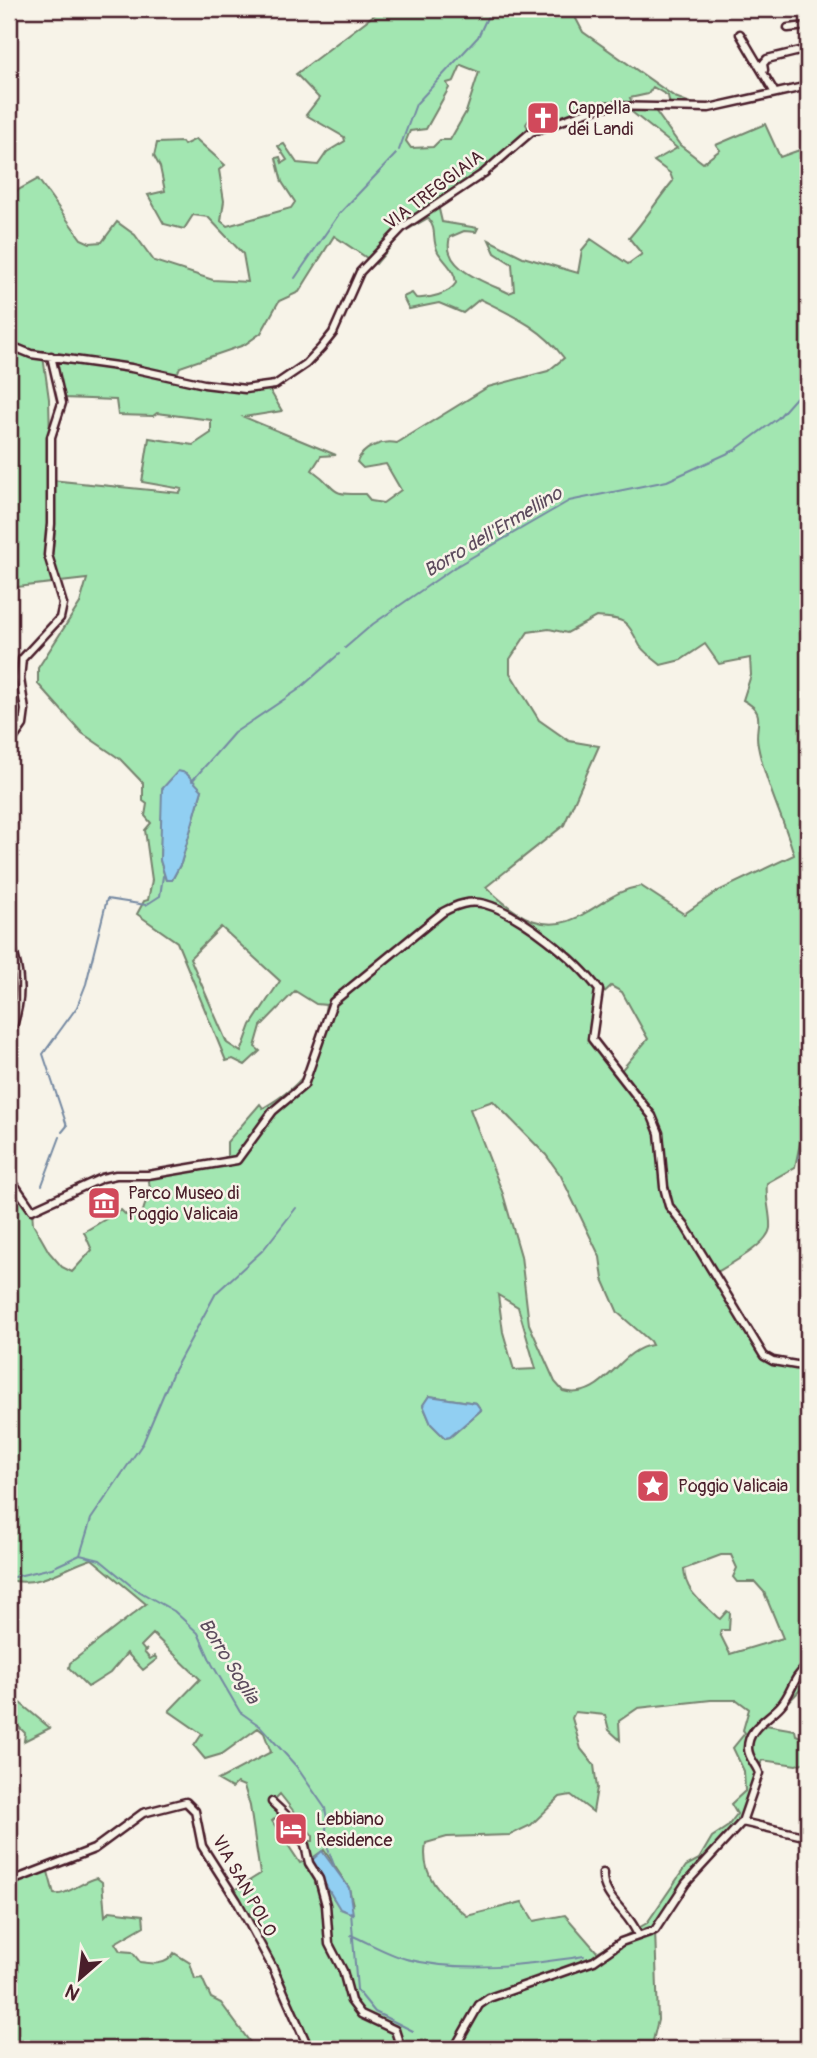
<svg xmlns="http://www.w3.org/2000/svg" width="817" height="2058" viewBox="0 0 817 2058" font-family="Pangolin,sans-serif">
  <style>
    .green { fill: #a2e6b1; stroke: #76826e; stroke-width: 2; fill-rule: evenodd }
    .water { fill: #91cff2; stroke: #7589a2; stroke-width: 2 }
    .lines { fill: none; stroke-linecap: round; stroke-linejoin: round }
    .stream { stroke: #7589a2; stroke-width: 2 }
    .minor-casing { stroke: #4a1f2b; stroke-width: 11 }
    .minor { stroke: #f7f3e8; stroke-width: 6 }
    .labels { text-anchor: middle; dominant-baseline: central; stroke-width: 5; stroke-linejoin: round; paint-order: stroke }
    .poi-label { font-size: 18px; fill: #4a1f2b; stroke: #f7f3e8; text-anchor: start }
    .street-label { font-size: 18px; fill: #4a1f2b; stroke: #f7f3e8 }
    .water-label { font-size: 19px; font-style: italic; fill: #5c4b5d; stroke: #f7f3e8 }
  </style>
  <rect width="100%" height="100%" fill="#f7f3e8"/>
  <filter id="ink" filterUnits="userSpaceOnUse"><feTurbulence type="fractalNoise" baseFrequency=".0143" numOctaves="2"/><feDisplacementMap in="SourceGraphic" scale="14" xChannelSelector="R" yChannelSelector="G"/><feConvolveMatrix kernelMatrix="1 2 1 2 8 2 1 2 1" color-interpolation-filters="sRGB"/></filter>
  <g filter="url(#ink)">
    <path class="green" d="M382 9H571L583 32 675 97 693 104V108L670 105 668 96 653 87 648 94 630 98 633 105H651L680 145 703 163 720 150 716 145 765 124 780 157 808 147V1120L804 1124 795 1167 767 1183C765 1201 771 1213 770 1228 768 1245 728 1265 714 1274L764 1356 808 1367V1682L766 1725 795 1730 796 1735 805 1739 806 1762 796 1765 762 1760 745 1814 686 1883 655 1929 658 2020 651 2049H309L273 1968 231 1892 260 1874 250 1806 244 1786 237 1783 232 1788 218 1780 271 1752 264 1733 258 1728 222 1754 205 1759 194 1746 202 1734 169 1711 200 1679 153 1634 141 1646 145 1651 147 1649 144 1652 150 1659 155 1656 157 1659 143 1670 127 1653 110 1673 88 1687 69 1668 70 1663 146 1604 92 1559C65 1567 40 1588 9 1580V1177L32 1210 33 1224 49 1252 62 1267 72 1272 92 1250 84 1232 121 1210 126 1215 142 1214 150 1189 148 1175 214 1165 227 1156V1142L260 1104 263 1108C315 1079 316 1057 326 1005L316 1004 295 991 261 1026 255 1047 260 1051 245 1065 233 1059 226 1061 177 942 137 914 144 901 148 900 152 880 145 830 151 823 145 816 147 804 143 801V783L120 759 82 733 38 684V668L80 603 87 579 9 588V195L38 179 81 239 90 243 102 242 117 222 135 235 154 261 213 280 248 282 243 254 208 217 193 215 184 229 164 224 148 195 165 191 160 167 154 156 157 143 182 142 184 145 196 139 225 165 219 170 224 201 221 221 227 226 291 208 295 202 282 182 276 158 280 157 282 163 287 160 278 146 284 144 297 163 318 165 327 152 345 141 344 137 306 115 319 98 296 74ZM461 65 479 72 466 112 450 140H440L433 147 411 148 406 141 410 131 426 129 449 88 447 83 454 81ZM623 105 677 148 654 161 670 173 673 181C657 200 646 219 629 238L642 254 628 264 591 239 582 250 578 273 523 257 489 240 495 253 512 264 514 291 509 293C488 283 440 269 450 237L464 231 476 232 478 228 442 222 438 205 484 173 530 132 526 124 533 114 544 110 560 119 603 106ZM428 218C438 231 431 239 438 252 445 263 455 269 456 283 449 294 429 299 416 298L412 293 403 297 409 309 439 303 463 313 480 299C512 315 542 328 564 358L548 371 488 387 397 443C382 440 363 447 357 462L363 468 386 464 401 490 383 503 371 501 365 494C324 495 341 490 312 470L321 456 336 455 244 417 282 411 268 387 245 389 176 377 180 367 244 345 261 333 279 301 299 292 334 236 376 264 402 233ZM43 356 55 362 63 398 116 400 118 415 153 416 157 413 211 420V433L193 445 149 438 142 482 182 489 180 493 51 480 49 399ZM596 617C627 619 626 620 640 646 645 653 655 660 661 665L681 660 705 644 719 664 750 658 751 675 743 700C769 714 753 724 758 746 765 784 784 818 794 855L716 892 684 914 641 886C618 890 606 901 587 912 547 938 517 917 486 887L564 825 599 746 569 741 539 720 510 673V659L528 632 549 629 567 633ZM163 789 202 790 181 863 172 880H166L160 860ZM221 927 280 981 251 1025 241 1052 227 1043 190 958ZM611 986 622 992 648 1039 619 1073 592 1039 599 997ZM493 1101 546 1155 561 1176 600 1257 603 1279 618 1313 650 1341 652 1345C618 1349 604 1402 563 1391L555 1382 529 1324 521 1256 503 1194 470 1109ZM498 1295 518 1307 536 1369 514 1370 503 1332ZM429 1396 476 1403 481 1410 450 1437 445 1438 431 1424 423 1405ZM721 1555H731L737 1568 733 1577 737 1582H755L764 1592 783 1638 730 1654 720 1634 721 1630H729L730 1613 727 1611 720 1619 717 1617C702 1602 685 1592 684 1569ZM711 1700H737L749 1709 743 1730 745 1733 733 1748 744 1771 745 1791 731 1804 737 1814 727 1827 712 1837 699 1859 686 1866 647 1923 597 1952 565 1915 534 1921 522 1902 467 1916C442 1895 420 1878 426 1843L447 1837 510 1835 531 1825 560 1797 571 1795 593 1812 597 1788 594 1765 581 1749 572 1718 575 1712 605 1715 609 1730 620 1740 619 1721 638 1708ZM280 1794 313 1836V1841H305L310 1859 300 1863 272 1821 279 1815 270 1804ZM324 1850 349 1888 353 1905 334 1899 311 1859Z
      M9 891 14 904 15 941 11 942 22 989 9 1036Z
      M14 1698 50 1728 24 1741 25 1733 18 1726 9 1724V1701Z
      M47 1868 54 1894C64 1897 83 1881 97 1878L102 1882 105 1916 110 1911 143 1915 144 1926 115 1943 120 1951 132 1952 140 1962C152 1964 167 1966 174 1953L190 1963 195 1979 202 1978 211 1998 221 2003 255 2049H9V1882Z"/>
    <path class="water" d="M178 771 186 773 202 790 181 863 172 880H166L160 860 162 789Z
      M429 1396 476 1403 481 1410 450 1437 445 1438 431 1424 423 1405Z
      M322 1851 349 1888 353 1914 340 1909 311 1861Z"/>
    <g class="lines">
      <path class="stream" d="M399 150 416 104 478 37 491 9
        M295 278 339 214 396 154
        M345 648 373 624 455 567 569 501 667 481 735 450 778 418 808 384
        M192 781 234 733 298 690 339 654
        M62 1132 67 1126 43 1054 77 1007 86 984 107 899 146 905 160 896 163 876
        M798 1160 808 1112
        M42 1185 60 1137
        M80 1555 100 1560 135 1589 174 1611 198 1633 212 1664 240 1712 260 1726 296 1766 325 1808 327 1819 325 1841 334 1865
        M9 1578 52 1568 80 1555 91 1519 143 1443 173 1372 216 1293 263 1250 296 1208
        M351 1912 357 1990 375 2012 413 2031
        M351 1935C369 1943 387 1954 406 1959 462 1973 527 1965 584 1956"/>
      <defs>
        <path id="minor" d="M788 28 808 26
          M740 34 775 93
          M764 70 763 64 767 59 808 49
          M9 345 31 354 131 368 204 384 245 389 275 385 306 364 321 348 333 333 360 272 403 227 484 173 531 132 603 106 709 108 808 86
          M9 745 23 725 25 710 20 679 22 659 60 618 63 604 48 555 51 524V437L62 403 51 356
          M9 939C22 974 24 1001 9 1036
          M9 1177 32 1210 102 1178 116 1175H148L237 1160 273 1111 304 1085 333 1002 443 912C456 905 469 900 485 904 521 914 577 960 599 990L592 1039 652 1116 659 1133 664 1187 669 1206 685 1226 764 1356 773 1361 808 1367
          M272 1802 287 1816 305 1845 309 1863 319 1879 326 1905 329 1944 343 1971 351 2001 361 2014 395 2030 401 2049
          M742 1822 808 1837
          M603 1873C601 1898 632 1914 638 1936
          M9 1882 94 1849 143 1813 186 1802 195 1811 202 1846 237 1901 273 1968 309 2049
          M454 2049 479 2005 489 1998 594 1961 621 1942 655 1930 686 1883 742 1822 759 1773C756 1764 748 1758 748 1748 748 1727 769 1719 781 1705 793 1691 791 1680 808 1665"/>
      </defs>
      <use href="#minor" class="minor-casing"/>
      <use href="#minor" class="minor"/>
    </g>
  </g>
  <defs>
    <symbol id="church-square" viewBox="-11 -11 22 22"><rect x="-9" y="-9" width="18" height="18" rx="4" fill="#d1495b" stroke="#f7f3e8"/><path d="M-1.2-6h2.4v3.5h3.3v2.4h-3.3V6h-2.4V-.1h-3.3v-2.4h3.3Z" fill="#fff"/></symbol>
    <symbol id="museum-square" viewBox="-11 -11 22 22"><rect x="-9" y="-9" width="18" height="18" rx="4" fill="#d1495b" stroke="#f7f3e8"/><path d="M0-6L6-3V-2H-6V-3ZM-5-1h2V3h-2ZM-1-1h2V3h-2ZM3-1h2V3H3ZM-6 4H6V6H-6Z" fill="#fff"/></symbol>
    <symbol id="sight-square" viewBox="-11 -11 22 22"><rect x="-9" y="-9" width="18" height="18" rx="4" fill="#d1495b" stroke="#f7f3e8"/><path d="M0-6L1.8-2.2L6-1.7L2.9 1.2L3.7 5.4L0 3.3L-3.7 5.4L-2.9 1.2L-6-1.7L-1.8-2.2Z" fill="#fff"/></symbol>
    <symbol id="hotel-square" viewBox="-11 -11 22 22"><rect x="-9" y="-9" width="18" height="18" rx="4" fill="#d1495b" stroke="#f7f3e8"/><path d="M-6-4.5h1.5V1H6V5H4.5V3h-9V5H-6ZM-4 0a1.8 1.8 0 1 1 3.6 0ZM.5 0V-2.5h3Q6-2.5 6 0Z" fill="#fff"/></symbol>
  </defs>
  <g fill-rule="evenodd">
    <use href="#church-square" x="524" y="99" width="38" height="38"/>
    <use href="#museum-square" x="85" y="1184" width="38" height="38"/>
    <use href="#sight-square" x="634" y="1467" width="38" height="38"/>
    <use href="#hotel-square" x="272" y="1810" width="38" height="38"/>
  </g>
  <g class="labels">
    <g class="poi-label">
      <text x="568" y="108">Cappella<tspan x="568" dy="21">dei Landi</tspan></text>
      <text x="128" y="1193">Parco Museo di<tspan x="128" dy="21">Poggio Valicaia</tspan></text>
      <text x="678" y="1486">Poggio Valicaia</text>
      <text x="316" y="1819">Lebbiano<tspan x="316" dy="21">Residence</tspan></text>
    </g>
    <g class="street-label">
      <text transform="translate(434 190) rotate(-37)">VIA TREGGIAIA</text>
      <text transform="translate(244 1886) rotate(61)">VIA SAN POLO</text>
    </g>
    <g class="water-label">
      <text transform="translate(493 532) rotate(-31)">Borro dell'Ermellino</text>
      <text transform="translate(229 1661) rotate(58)">Borro Soglia</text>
    </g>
  </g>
  <rect width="817" height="2058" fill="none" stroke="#f7f3e8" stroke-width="35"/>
  <rect x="18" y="18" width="782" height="2023" fill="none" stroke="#4a1f2b" stroke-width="2.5" filter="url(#ink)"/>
  <g transform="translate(80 1978) rotate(208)" stroke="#f7f3e8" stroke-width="5" paint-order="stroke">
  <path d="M0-5L12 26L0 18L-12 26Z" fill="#4a1f2b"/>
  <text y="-10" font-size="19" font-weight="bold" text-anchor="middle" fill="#4a1f2b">N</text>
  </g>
</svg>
